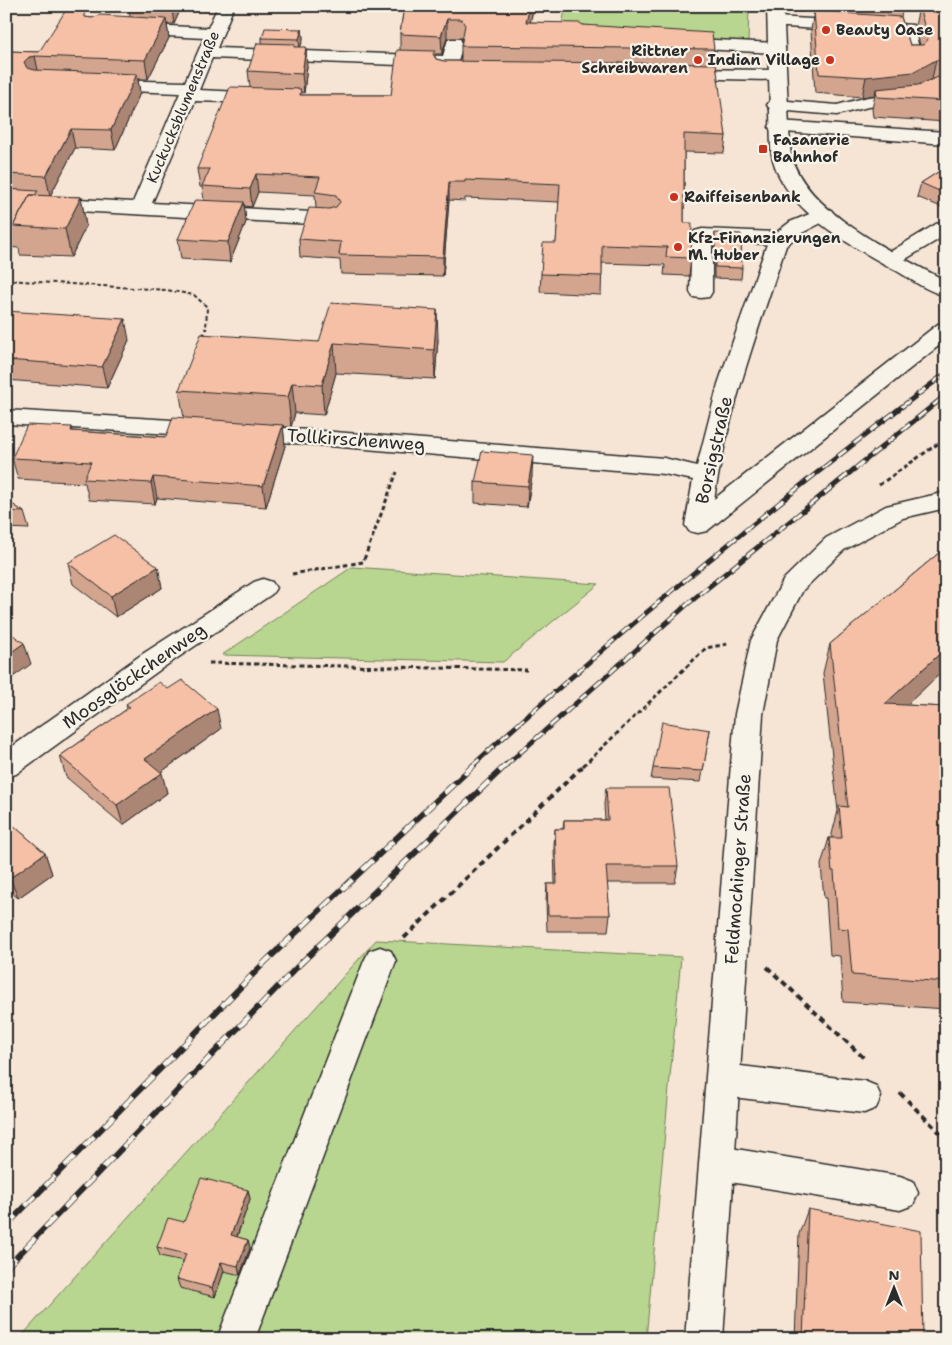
<svg xmlns="http://www.w3.org/2000/svg" width="952" height="1345" viewBox="0 0 952 1345" font-family="'Shantell Sans',sans-serif">
  <style>
    .green { fill: #b8d68f; stroke: #72805d }
    .lines { fill: none; stroke-linecap: round; stroke-linejoin: round }
    .minor-casing { stroke: #2b2b2b; stroke-width: 3 }
    .major-casing { stroke: #2b2b2b; stroke-width: 3 }
    .path-far2 { stroke: #2b2b2b; stroke-width: 2; stroke-dasharray: 4 2.5; stroke-linecap: butt }
    .path-far1 { stroke: #2b2b2b; stroke-width: 3; stroke-dasharray: 4.5 3; stroke-linecap: butt }
    .path { stroke: #2b2b2b; stroke-width: 4; stroke-dasharray: 6 4.5; stroke-linecap: butt }
    .minor { fill: #f7f3e8; fill-rule: evenodd }
    .major { fill: #f7f3e8; fill-rule: evenodd }
    .rail-far1-casing { stroke: #2b2b2b; stroke-width: 5 }
    .rail-casing { stroke: #2b2b2b; stroke-width: 6 }
    .rail-far1 { stroke: #f7f3e8; stroke-width: 3; stroke-dasharray: 10; stroke-linecap: butt }
    .rail { stroke: #f7f3e8; stroke-width: 4.5; stroke-dasharray: 14; stroke-linecap: butt }
    .wall { fill: #d3a58f; stroke: #2b2b2b; fill-rule: evenodd }
    .shaded-wall { fill: #ac8674; stroke: #2b2b2b }
    .building { fill: #f5c0a6; stroke: #2b2b2b }
    .poi-dot { fill: #c8321e; stroke: #f7f3e8; stroke-width: 2 }
    .labels { text-anchor: middle; dominant-baseline: central; stroke-width: 4.5; stroke-linejoin: round; paint-order: stroke }
    .far-poi-label { font-size: 15px; font-weight: bold; fill: #2b2b2b; stroke: #f7f3e8; text-anchor: start }
    .far-street-label { font-size: 15px; fill: #2b2b2b; stroke: #f7f3e8 }
    .street-label { font-size: 18px; fill: #2b2b2b; stroke: #f7f3e8 }
  </style>
  <rect width="100%" height="100%" fill="#f6e4d4"/>
  <filter id="ink" filterUnits="userSpaceOnUse"><feTurbulence type="fractalNoise" baseFrequency=".02" numOctaves="2"/><feDisplacementMap in="SourceGraphic" scale="10" xChannelSelector="R" yChannelSelector="G"/><feConvolveMatrix kernelMatrix="1 2 1 2 8 2 1 2 1" color-interpolation-filters="sRGB"/></filter>
  <g filter="url(#ink)">
    <path class="green" d="M566 6H749L748 44 560 33Z
      M352 567 599 584 503 662 222 655Z
      M376 940 681 957 646 1339H19Z"/>
    <g class="lines">
      <defs>
        <path id="minor" d="M218 6H234L217 48 443 56 448 39H460L463 43 457 66 451 67 212 58 199 90 262 93 268 94 271 98 268 102 262 103 195 101 152 203 330 213 337 215 340 219 337 223 330 225 6 207V195L133 202 180 93 103 90 97 89 94 85 97 81 103 80 185 82 204 38 131 34 125 33 123 29 125 25 131 24 208 28Z
          M776 17 913 25 922 59 919 63H907L899 34 770 26 768 22 770 18Z
          M675 38 776 43 782 44 785 48 782 52 776 53 669 47 666 43 669 39Z
          M680 69 776 70 782 71 785 75 782 79 776 80 674 78 671 74 674 70Z
          M946 80V90L914 103 868 107 837 115 776 110 770 109 767 105 770 101 776 100 837 105 868 97 910 93 933 81Z
          M778 121 946 132V144L771 131 769 127 771 123Z
          M824 208 831 210 834 214 831 218 798 235 786 246C758 329 728 412 714 499L938 324 946 323V340L707 531 698 533 689 531 685 525 693 480 664 474 246 439 238 437 234 432 238 427 246 425 664 458 697 466 718 384 767 244 712 241V292L709 297 701 298 693 297 690 292 692 235 695 231 702 229 777 232 790 222Z
          M943 222 946 223V235L899 263 892 265 885 263 882 259 885 255 936 224Z
          M6 410 205 422 213 424 217 429 213 434 205 436 6 424Z
          M263 579 272 582 276 588 272 594 161 669 16 774 6 777V751L141 655 254 582Z
          M380 947 391 951 396 961 255 1339H217L364 961 369 951Z
          M724 1064 864 1081 876 1086 881 1097 876 1108 864 1113 724 1096 712 1091 707 1080 712 1069Z
          M718 1146 900 1176 913 1181 918 1193 913 1205 900 1210 718 1180 705 1175 700 1163 705 1151Z"/>
        <path id="major" d="M767 6H783L790 148C796 208 898 255 946 281V296C928 292 911 279 895 270 850 245 776 206 771 148Z
          M946 492V508L903 518 844 550 803 590 777 640 763 714 723 1339H685L735 714 751 640 784 579 826 538 886 506Z"/>
      </defs>
      <use href="#minor" class="minor-casing"/>
      <use href="#major" class="major-casing"/>
      <path class="path-far2" d="M6 280 167 290 194 295 207 307 206 330"/>
      <path class="path-far1" d="M203 337 206 328
        M879 485 946 438
        M292 574 363 562 397 472
        M209 663 527 670
        M583 766 706 648 728 644"/>
      <path class="path" d="M404 938 584 765
        M767 967 865 1059
        M900 1093 946 1139"/>
      <use href="#minor" class="minor"/>
      <use href="#major" class="major"/>
      <defs>
        <path id="rail-far1" d="M472 766C624 627 782 497 946 373
          M505 766 690 602 946 395"/>
        <path id="rail" d="M6 1226 267 960 474 765
          M6 1268 300 964 506 765"/>
      </defs>
      <use href="#rail-far1" class="rail-far1-casing"/>
      <use href="#rail" class="rail-casing"/>
      <use href="#rail-far1" class="rail-far1"/>
      <use href="#rail" class="rail"/>
    </g>
    <path class="wall" d="M182 6 174 24H167L169 38 148 79H138L140 93 115 150 75 148 50 196 81 197 86 226 71 257 20 255 19 248 6 247V51L39 52 85 17 92 18 130 17 129 8Z
      M393 6H534L530 22 583 25 714 49 712 64 726 136 724 153 684 152V223L691 258 689 276 664 275 665 265 602 263 601 295 540 292 541 274 556 243 559 202 465 198V201L449 200 443 276 341 274 340 260 300 257 299 239 316 208 315 195 258 192 252 207 244 206 246 222 230 262 181 259 178 239 204 200 202 187H200L197 169 250 87 248 71 262 43V38L302 29 303 39 300 47 307 66 304 93 301 92V95H391L400 50V34L404 7ZM447 38H462V39L461 46V61H444L436 59 435 57V54H442Z
      M814 6H903L901 17 910 45H920L915 26 919 7 946 8V122L873 117 872 109 875 95 862 97 815 93 811 30 814 11H815Z
      M946 167V209L917 197 921 183Z
      M715 233 742 268 741 279 714 278V243Z
      M6 311 129 340 107 388 6 380Z
      M438 339 435 379 336 373 324 415 295 413 291 427H283L285 446 266 507 157 498 155 504 89 500 85 483 18 479 12 458 72 427 73 431 166 437 184 418 179 390 319 342Z
      M532 476 527 507 475 503V482Z
      M6 500 24 512 29 529 6 528Z
      M946 547V668L906 705 946 707V1009L843 1002 840 956 830 955 826 898H824L821 865 829 838H832V834L838 811 823 673 830 644Z
      M68 563 158 567 162 588 116 617 73 584Z
      M126 704 221 729 161 772 167 793 123 825 66 777 60 756 127 709Z
      M710 730 701 782 651 779 653 768Z
      M606 788 678 866 675 883H607L610 915 608 931H547L546 901 547 884H555L554 846 555 829H563L564 820H605L604 804Z
      M6 819 45 853 52 874 18 898 12 893 6 897Z
      M248 1190 250 1199 237 1237 248 1240 250 1248 240 1275 224 1271 215 1297 180 1288 177 1279 184 1261 160 1256 157 1247 184 1222Z
      M808 1209 923 1339H795L799 1234Z"/>
    <path class="shaded-wall" d="M174 6H182L174 24 172 10Z
      M530 6H534L526 41V22Z
      M166 19 169 38 148 79 145 60Z
      M447 19V38L442 54 441 36Z
      M302 29 303 39 300 49 299 39Z
      M306 47 307 66 304 93 302 74Z
      M35 56 39 75 28 81 24 62 29 57Z
      M936 60 932 79 909 91 876 89 875 95 862 97 866 77Z
      M137 74 140 93 115 150 111 130Z
      M71 129 75 148 50 196 46 176Z
      M256 174 258 192 252 207 250 189Z
      M449 182V200L443 276V257Z
      M81 197 86 226 71 257 65 229Z
      M244 202 246 222 230 262 228 242Z
      M437 310 438 339 435 379 434 350Z
      M125 319 129 340 107 388 102 367Z
      M334 343 336 373 324 415 322 385Z
      M292 383 295 413 291 427 288 397Z
      M283 425 285 446 266 507 263 486Z
      M533 455 532 476 527 507 528 486Z
      M153 477 157 498 155 504 151 483Z
      M158 567 162 588 116 617 111 596Z
      M24 643 31 664 6 682V656Z
      M946 648V668L877 733 885 704Z
      M217 709 221 729 150 780 145 759Z
      M162 773 167 793 123 825 117 805Z
      M45 853 52 874 18 898 10 878Z
      M6 879 12 893 6 897Z
      M248 1190 250 1199 234 1244 231 1235Z
      M248 1240 250 1248 240 1275 238 1266Z
      M221 1262 224 1271 215 1297 212 1288Z"/>
    <path class="building" d="M130 6H174L172 10 129 8Z
      M404 6H530L526 22 580 23 583 25 712 33 714 49 461 46 465 25 461 19H447L441 36 400 34Z
      M919 7 946 8V59L936 60 914 72 866 77 819 74 814 11 901 17 910 45H923L928 39Z
      M66 10 84 11 85 17 92 18 100 15 166 19 145 60 35 56 29 57 24 62 27 68 35 70 137 74 111 130 71 129 46 176 6 174V51L39 52Z
      M265 28 302 29 299 39 262 38Z
      M257 43 294 44V47H306L302 74 248 71Z
      M397 50 435 51 433 54 436 59 444 61 716 64 726 136 684 134V223H692L691 258 666 257 667 247 602 245V276L541 274 543 243H556L560 184 465 180V182H449L443 257 339 255 341 242 299 239 309 208 329 209 336 207 340 202 336 195 315 192 320 177 256 174 250 189 202 186 210 169H197L230 87 301 89 300 95H391Z
      M946 74V101L877 97 876 89 918 85Z
      M946 167V194L921 183Z
      M6 189 38 191 35 195H30L13 226 14 227H6Z
      M30 195 81 197 65 229 13 226Z
      M195 200 244 202 228 242 178 239Z
      M715 233 741 234 742 268 715 267Z
      M331 303 437 310 434 350 334 343 322 385 292 383 288 397 179 390 201 334 319 342Z
      M6 311 125 319 102 367 6 360Z
      M173 417 283 425 263 486 153 477 151 483 84 479 91 462 12 458 27 425 72 427 71 431 166 437Z
      M482 451 533 455 528 486 475 482Z
      M6 500 24 512 6 511Z
      M114 535 158 567 111 596 68 563Z
      M946 547V648L885 704 946 707V778L944 777 946 783V982L852 975 848 929 838 928 834 871H832L829 838H842L839 806 848 807 830 644Z
      M6 630 24 643 6 656Z
      M182 680 217 709 145 759 162 773 117 805 60 756 130 707 126 704 159 682 168 689Z
      M662 722 710 730 703 771 653 768Z
      M606 788H669L678 866H606L610 915H548L547 884H557L555 829H564V820H608Z
      M6 819 45 853 10 878 6 875Z
      M201 1178 248 1190 231 1235 248 1240 238 1266 221 1262 212 1288 177 1279 186 1254 157 1247 168 1218 184 1222Z
      M808 1209 921 1231 923 1339H803Z"/>
  </g>
  <g class="poi-dot">
    <circle cx="826" cy="30" r="5"/>
    <circle cx="698" cy="60" r="5"/>
    <circle cx="830" cy="60" r="5"/>
    <rect x="758" y="144" width="10" height="10" rx="2.5"/>
    <circle cx="674" cy="197" r="5"/>
    <circle cx="678" cy="247" r="5"/>
  </g>
  <g class="labels">
    <g class="far-poi-label">
      <text x="836" y="30">Beauty Oase</text>
      <text x="688" y="51" text-anchor="end">Rittner<tspan x="688" dy="17">Schreibwaren</tspan></text>
      <text x="820" y="60" text-anchor="end">Indian Village</text>
      <text x="773" y="140">Fasanerie<tspan x="773" dy="17">Bahnhof</tspan></text>
      <text x="684" y="197">Raiffeisenbank</text>
      <text x="688" y="238">Kfz-Finanzierungen<tspan x="688" dy="17">M. Huber</tspan></text>
    </g>
    <g class="far-street-label">
      <text transform="translate(183 107) rotate(-67)">Kuckucksblumenstraße</text>
    </g>
    <g class="street-label">
      <text transform="translate(356 440) rotate(4)">Tollkirschenweg</text>
      <text transform="translate(714 450) rotate(-77)">Borsigstraße</text>
      <text transform="translate(134 676) rotate(-35)">Moosglöckchenweg</text>
      <text transform="translate(738 869) rotate(-86)">Feldmochinger Straße</text>
    </g>
  </g>
  <rect width="952" height="1345" fill="none" stroke="#f7f3e8" stroke-width="25"/>
  <rect x="12" y="12" width="927" height="1320" fill="none" stroke="#2b2b2b" stroke-width="2" filter="url(#ink)"/>
  <g transform="translate(894 1288)" stroke="#f7f3e8" stroke-width="4" paint-order="stroke">
  <path d="M0-4L9 19L0 12L-9 19Z" fill="#2b2b2b"/>
  <text y="-8" font-size="14" font-weight="bold" text-anchor="middle" fill="#2b2b2b">N</text>
  </g>
</svg>
